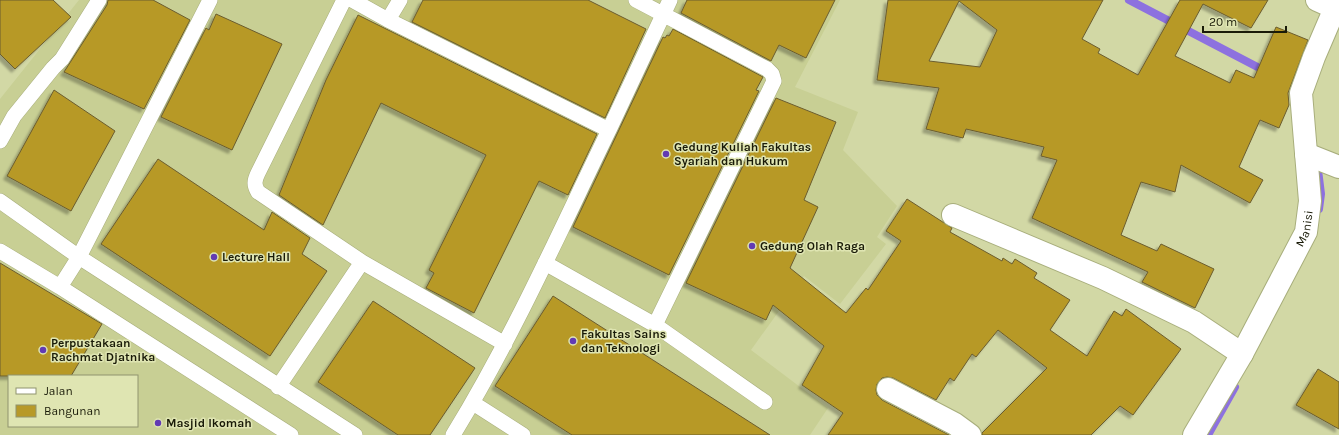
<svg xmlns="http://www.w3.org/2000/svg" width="1339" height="435" viewBox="0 0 1339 435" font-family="Karla,sans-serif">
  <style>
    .built { fill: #c8cf94; fill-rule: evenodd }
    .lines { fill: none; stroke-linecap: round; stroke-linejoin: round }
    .stream { stroke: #8d71df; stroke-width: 8 }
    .building { fill: #b79928; stroke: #6b5d2f; fill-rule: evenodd; filter: url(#shadow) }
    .lane-casing { stroke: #a8ae7c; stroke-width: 16 }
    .street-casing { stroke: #a8ae7c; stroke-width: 24 }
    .lane { stroke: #fff; stroke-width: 15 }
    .street { stroke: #fff; stroke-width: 22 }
    .poi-dot { fill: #623bb3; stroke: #dfe5b2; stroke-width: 1.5 }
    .labels { text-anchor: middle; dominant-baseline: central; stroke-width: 3; stroke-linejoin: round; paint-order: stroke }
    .poi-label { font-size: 12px; font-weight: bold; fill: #1a1b08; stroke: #dfe5b2; text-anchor: start }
    .street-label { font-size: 12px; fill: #1a1b08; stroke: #dfe5b2 }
  </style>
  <defs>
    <filter id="shadow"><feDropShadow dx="-3.5" dy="3.5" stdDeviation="1" flood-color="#0004"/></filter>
  </defs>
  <rect width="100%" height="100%" fill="#d2d8a5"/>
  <path class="built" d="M79 0H840L795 87 858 112 843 150 897 206 877 237 886 244 840 304 804 276 751 350 828 408 810 435H0V99ZM9 376H137V426H9Z"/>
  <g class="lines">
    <path class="stream" d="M1129 0 1267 72
      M1318 170 1321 194 1319 209
      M1208 435 1235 387"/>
  </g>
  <path class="building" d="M0 0H53L71 17 15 69 0 54Z
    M108 0H153L190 20 144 109 64 72 107 5Z
    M423 0H588L646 29 605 118 412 22Z
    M687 0H835L806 58 779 45 771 61 681 13Z
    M888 0H1103L1082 39 1100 49 1098 53 1138 75 1180 0H1268L1251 28 1203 4 1175 56 1230 83 1236 70 1254 78 1276 27 1308 40 1288 93 1289 105 1279 128 1260 120 1239 167 1263 180 1250 203 1181 165 1175 192 1141 182 1121 235 1157 251 1161 244 1214 269 1195 308 1142 282 1148 272 1032 218 1057 160 1041 156 1044 147 966 129 963 138 926 129 939 88 877 80ZM959 1 997 30 980 67 929 61Z
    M216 14 282 44 232 150 161 117 206 28 209 30Z
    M358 15 597 134 568 195 539 181 474 313 426 288 434 273 429 270 486 155 381 103 323 225 279 195 326 80Z
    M673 29 763 77 756 90 759 91 669 275 573 227 663 37 665 38 667 35 669 36Z
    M54 90 115 131 71 211 7 176Z
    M776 98 836 122 804 200 818 207 790 268 846 313 866 288 868 290 901 241 886 231 907 199 952 228 950 232 1002 261 1003 258 1012 264 1015 259 1037 273 1034 278 1070 300 1050 330 1087 356 1114 311 1122 316 1126 309 1181 349 1133 415 1120 406 1091 435H982V433L1047 368 998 330 976 357 972 354 954 381 950 378 936 400 893 378 887 377 882 378 877 384 876 390 877 395 882 400 949 435H828L843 413 802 385 824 346 773 305 766 320 686 283Z
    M158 159 264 230 272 212 310 238 302 254 327 271 270 356 101 244Z
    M0 263 102 324 71 376H0Z
    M553 296 770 435H572L495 386Z
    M373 301 475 368 430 435H398L318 382Z
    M1318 369 1339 382V429L1296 405Z"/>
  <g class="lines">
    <defs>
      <path id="lane" d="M352 0 388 20 609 130C559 233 513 337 453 435
        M388 20 400 0
        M609 130 670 0
        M0 141 14 116 53 68 62 59 99 0
        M0 201 79 257 355 435
        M0 251 60 287 291 435
        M362 262 505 344
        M545 263 655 325 774 81 772 74 767 69 636 0
        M60 287 79 257 210 0
        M655 325 765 402
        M278 387 362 262 258 192C254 185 254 181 258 173L344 0
        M473 403 523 435"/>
      <g id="street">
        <path d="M1317 0 1335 8"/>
        <path d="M1306 154 1339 167"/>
        <path d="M953 215 1103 278 1194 322 1242 354"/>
        <path d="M888 389 955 424 970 435"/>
        <path id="s1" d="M1194 435 1242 354 1306 232 1310 201 1301 93 1314 57 1335 8 1339 1"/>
      </g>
    </defs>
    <use href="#lane" class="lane-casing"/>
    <use href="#street" class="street-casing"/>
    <use href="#lane" class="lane"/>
    <use href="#street" class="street"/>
  </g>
  <g class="poi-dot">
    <circle cx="666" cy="154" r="4"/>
    <circle cx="752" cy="246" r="4"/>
    <circle cx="214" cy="257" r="4"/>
    <circle cx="573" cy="341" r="4"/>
    <circle cx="43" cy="350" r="4"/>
    <circle cx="158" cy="423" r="4"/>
  </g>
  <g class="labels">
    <g class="poi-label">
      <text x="674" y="147">Gedung Kuliah Fakultas<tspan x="674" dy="14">Syariah dan Hukum</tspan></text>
      <text x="760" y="246">Gedung Olah Raga</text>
      <text x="222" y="257">Lecture Hall</text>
      <text x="581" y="334">Fakultas Sains<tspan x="581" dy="14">dan Teknologi</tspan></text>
      <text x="51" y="343">Perpustakaan<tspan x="51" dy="14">Rachmat Djatnika</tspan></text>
      <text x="166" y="423">Masjid Ikomah</text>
    </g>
    <g class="street-label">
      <text stroke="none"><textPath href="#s1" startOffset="235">Manisi</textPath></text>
    </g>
  </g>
  <rect x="8" y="375" width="130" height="52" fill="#dfe5b2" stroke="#90946e"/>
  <rect x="16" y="388" width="20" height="6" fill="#ffffff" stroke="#90946e"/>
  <text x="44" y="395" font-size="12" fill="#1a1b08">Jalan</text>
  <rect x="16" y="405" width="20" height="12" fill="#b79928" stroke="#90946e"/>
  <text x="44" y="415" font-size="12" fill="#1a1b08">Bangunan</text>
  <path d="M1203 26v6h83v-6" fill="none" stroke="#1a1b08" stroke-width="2"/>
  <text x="1209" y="26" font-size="12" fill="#1a1b08" stroke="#dfe5b2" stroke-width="3" paint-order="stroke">20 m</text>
</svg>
